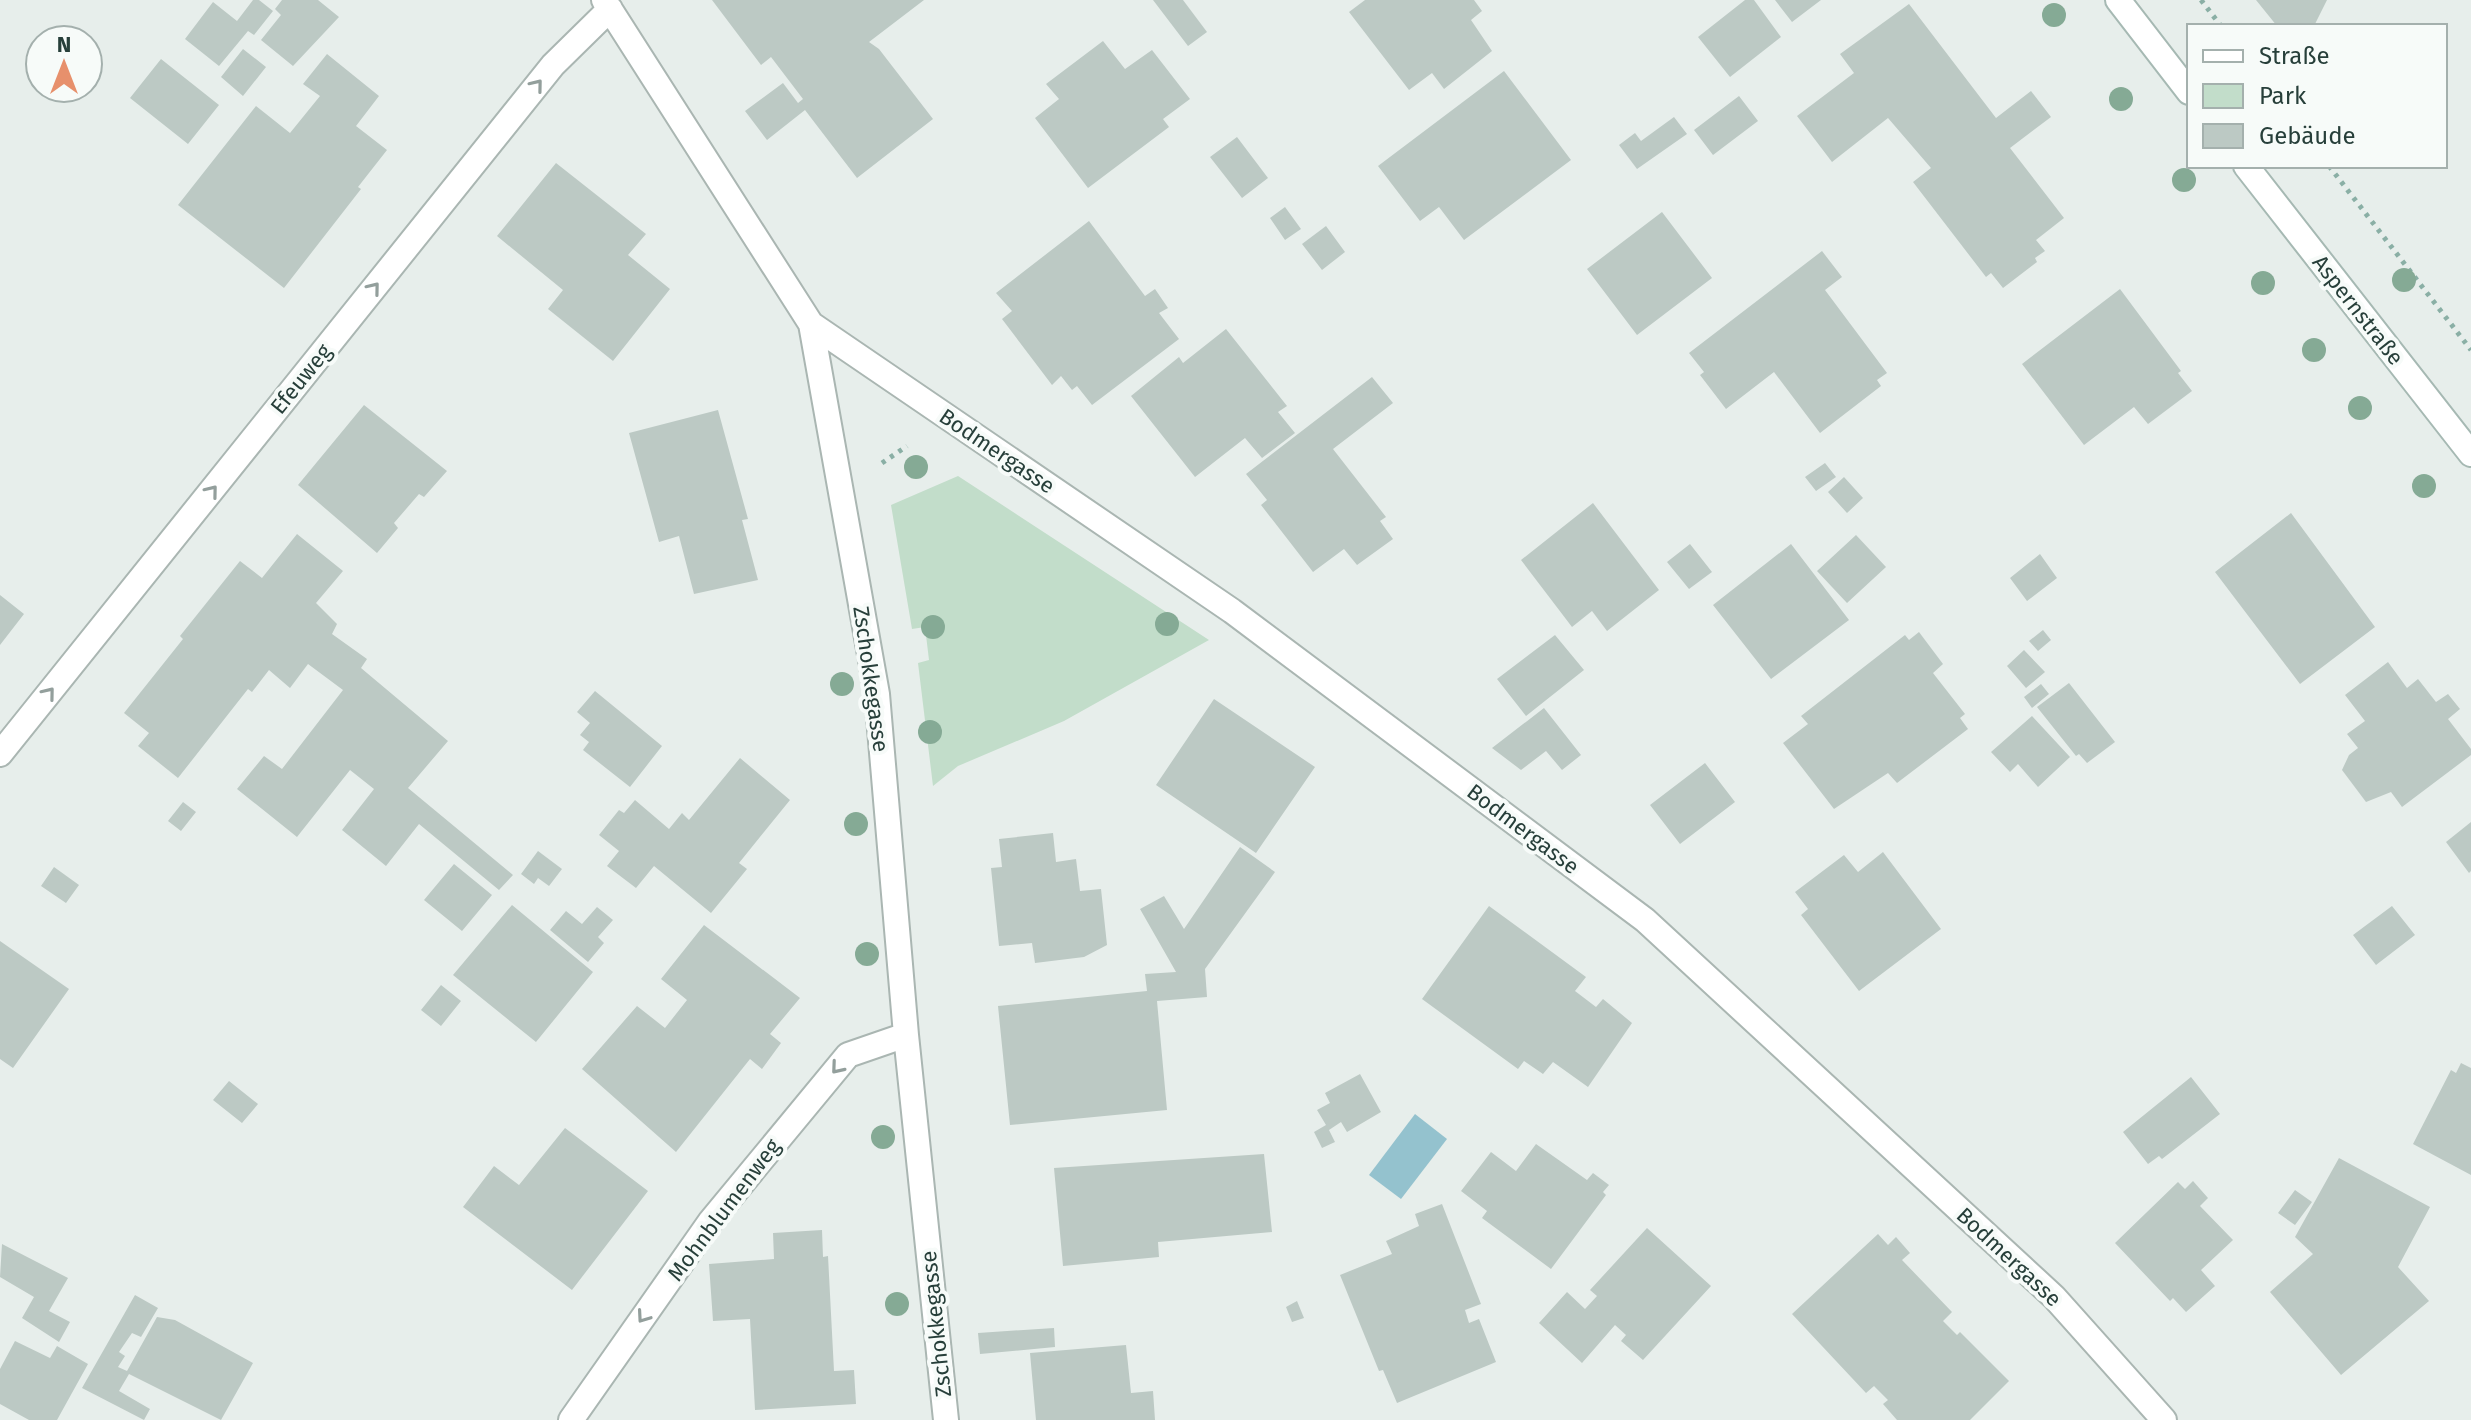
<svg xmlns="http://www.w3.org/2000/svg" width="2471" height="1420" viewBox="0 0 2471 1420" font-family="'Fira Sans',sans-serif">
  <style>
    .green { fill: #c2ddca }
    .water { fill: #94c2ce }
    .building { fill: #bcc9c4 }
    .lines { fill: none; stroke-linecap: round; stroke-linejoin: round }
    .minor-casing { stroke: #aab6b2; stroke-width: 28 }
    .secondary-casing { stroke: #a6b9b3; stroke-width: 28 }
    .path { stroke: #8aafa5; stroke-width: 5; stroke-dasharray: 4 6; stroke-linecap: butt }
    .minor { stroke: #fff; stroke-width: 24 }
    .secondary { stroke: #fff; stroke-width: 24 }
    .tree { fill: #85aa95 }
    .oneway { stroke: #939f9c }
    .labels { text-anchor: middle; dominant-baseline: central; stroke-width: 8; stroke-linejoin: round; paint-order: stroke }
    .street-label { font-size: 22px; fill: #273f3a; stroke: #f7fbf9 }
  </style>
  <rect width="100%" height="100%" fill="#e7eeeb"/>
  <path class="green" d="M958 476 1209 640 1064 721 958 766 933 786 918 663 929 660 925 627 912 629 891 505Z"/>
  <path class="water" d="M1415 1114 1447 1139 1401 1199 1369 1175Z"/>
  <path class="building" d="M253 0H259L273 11 254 35 248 31 219 66 185 39 213 2 237 21Z
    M282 0H318L339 17 293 66 261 40 281 15 275 9Z
    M712 0H924L869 42 879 49 933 119 857 178 805 110 767 140 745 111 783 83 798 103 803 99 771 57 761 65Z
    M1153 0H1183L1207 32 1188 46Z
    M1365 0H1474L1482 11 1471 20 1492 51 1444 89 1432 73 1409 90 1349 12Z
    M1745 0H1754L1781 37 1730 77 1698 37Z
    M1775 0H1821L1792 22Z
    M2256 0H2327L2314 26H2277Z
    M1909 4 1996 118 2031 91 2051 117 2010 148 2064 218 2036 240 2045 251 2035 258 2037 262 2003 288 1991 273 1986 277 1913 182 1931 168 1888 118 1832 162 1797 116 1854 73 1840 54Z
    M1103 41 1125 69 1152 50 1190 99 1163 119 1169 127 1088 188 1035 118 1059 99 1046 84Z
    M243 49 266 67 243 96 221 77Z
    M327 54 379 96 356 126 387 150 358 187 361 189 284 288 178 205 256 106 290 133 320 96 303 84Z
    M161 59 219 105 188 144 130 98Z
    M1504 71 1571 160 1464 240 1439 207 1420 221 1378 166Z
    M1739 96 1758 121 1713 155 1694 130Z
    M1674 117 1687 134 1637 169 1619 145 1635 133 1641 141Z
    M1237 137 1268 178 1242 198 1210 157Z
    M556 163 646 234 628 255 670 289 613 361 548 309 563 290 497 236Z
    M1285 207 1301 229 1285 240 1270 218Z
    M1662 212 1712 278 1637 335 1587 269Z
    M1089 221 1145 296 1155 289 1168 308 1159 313 1179 339 1092 405 1077 386 1072 390 1061 376 1052 385 1002 319 1012 311 996 293Z
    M1326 226 1345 252 1322 270 1302 244Z
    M1822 251 1842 277 1825 290 1887 373 1877 380 1881 386 1820 433 1774 372 1726 409 1700 375 1704 372 1689 353Z
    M2120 289 2181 371 2178 373 2192 391 2148 424 2134 407 2084 445 2022 364Z
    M1226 329 1287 406 1278 412 1295 433 1262 458 1245 438 1195 477 1131 396 1179 357 1183 363Z
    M1372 377 1393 403 1333 449 1386 517 1380 521 1393 539 1357 565 1344 549 1313 572 1261 505 1267 500 1246 474Z
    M364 405 447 471 424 497 419 494 394 523 398 528 377 553 298 485Z
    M718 410 748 519 742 520 758 580 694 594 679 536 659 542 629 433Z
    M1825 463 1836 477 1816 491 1805 477Z
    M1844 477 1863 498 1847 513 1828 492Z
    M1593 503 1659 590 1607 631 1592 611 1572 627 1521 560Z
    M2291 513 2375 627 2300 684 2215 572Z
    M297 534 343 571 316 603 337 624 332 634 367 659 361 668 448 741 408 788 513 875 499 890 419 824 386 866 342 830 374 789 350 770 297 837 237 789 264 756 282 769 343 690 308 664 290 688 269 670 252 692 248 689 178 778 138 746 149 733 124 713 183 639 180 636 240 561 262 578Z
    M1856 535 1886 567 1847 603 1817 571Z
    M1690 544 1712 572 1689 589 1667 562Z
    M1791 544 1849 620 1771 679 1713 605Z
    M2040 554 2057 578 2027 601 2010 578Z
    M0 595 24 614 0 645Z
    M2043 630 2051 640 2038 651 2029 641Z
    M1919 632 1943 664 1933 673 1965 714 1960 718 1968 729 1897 783 1888 773 1834 809 1783 743 1808 724 1801 716 1905 635 1909 640Z
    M1555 635 1584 670 1526 716 1497 679Z
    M2024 650 2045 672 2026 688 2007 666Z
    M2388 662 2407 688 2418 679 2436 702 2448 694 2460 709 2448 719 2471 749V755L2402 807 2391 792 2366 802 2342 770 2349 755 2358 748 2347 734 2365 721 2345 695Z
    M2069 683 2115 742 2087 763 2079 754 2076 756 2037 707Z
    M2041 684 2049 694 2032 708 2024 697Z
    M595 691 662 746 630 787 583 750 589 742 580 735 590 723 577 712Z
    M1214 699 1315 767 1256 853 1156 785Z
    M1544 708 1581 755 1562 770 1546 751 1521 770 1492 748Z
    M2032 716 2070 757 2038 787 2018 764 2010 772 1991 752Z
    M740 758 790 800 739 863 747 869 711 913 654 866 636 888 607 866 619 851 599 835 619 810 624 813 635 800 669 829 682 813 689 820Z
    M1705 763 1735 802 1680 844 1650 805Z
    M183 802 196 812 181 831 168 821Z
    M2471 822V871L2469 873 2446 842Z
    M1053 833 1056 862 1076 859 1080 891 1101 889 1107 945 1084 957 1035 963 1032 943 999 946 991 868 1002 867 999 839Z
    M1240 847 1275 872 1205 969 1207 997 1157 1001 1167 1110 1010 1125 998 1006 1147 991 1145 974 1176 972 1140 909 1164 896 1184 929Z
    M538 851 562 869 549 886 538 878 534 884 521 874Z
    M1883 852 1941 929 1859 991 1801 915 1808 909 1795 892 1844 855 1858 872Z
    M454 864 492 895 462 931 424 900Z
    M54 867 79 885 66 903 41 886Z
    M512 905 593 972 536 1042 453 975Z
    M1489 906 1586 977 1575 991 1596 1007 1603 999 1632 1023 1588 1087 1553 1062 1543 1074 1524 1061 1518 1069 1422 999Z
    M2392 906 2415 935 2376 965 2353 935Z
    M597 907 613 920 598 937 604 943 588 962 550 930 566 911 582 924Z
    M704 925 800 998 770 1034 781 1043 762 1069 750 1059 676 1152 582 1069 637 1006 665 1028 687 1000 661 979Z
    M0 941 69 989 13 1068 0 1059Z
    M441 985 461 1001 441 1026 421 1010Z
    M2461 1063 2471 1068V1175L2413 1144 2451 1070 2456 1073Z
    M1360 1074 1381 1112 1347 1132 1341 1122 1329 1130 1335 1142 1322 1148 1314 1132 1326 1125 1317 1110 1330 1103 1325 1093Z
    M2191 1077 2220 1114 2162 1159 2159 1156 2148 1164 2123 1132Z
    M229 1081 258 1104 242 1123 213 1100Z
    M565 1128 648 1191 572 1290 463 1207 494 1166 519 1185Z
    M1536 1144 1587 1180 1593 1173 1609 1185 1603 1192 1606 1195 1551 1269 1482 1218 1487 1211 1461 1191 1491 1152 1516 1171Z
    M1264 1154 1272 1232 1158 1242 1159 1257 1063 1266 1054 1168Z
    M2339 1158 2430 1207 2398 1267 2429 1301 2341 1375 2270 1292 2313 1254 2295 1237Z
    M2193 1181 2208 1198 2200 1206 2233 1240 2201 1270 2215 1286 2186 1312 2173 1298 2170 1301 2115 1243 2178 1182 2185 1189Z
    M2295 1190 2312 1202 2295 1225 2278 1213Z
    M1442 1204 1481 1304 1465 1310 1469 1323 1479 1319 1496 1362 1397 1403 1383 1370 1379 1371 1340 1275 1392 1254 1386 1241 1419 1226 1415 1214Z
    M1647 1228 1711 1286 1643 1360 1621 1341 1626 1335 1615 1325 1582 1363 1539 1323 1567 1292 1585 1309 1597 1296 1590 1290Z
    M822 1230 823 1257 828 1256 834 1371 854 1370 856 1404 755 1410 750 1319 713 1321 709 1264 774 1259 773 1233Z
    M1878 1234 1888 1245 1896 1237 1910 1253 1902 1260 1952 1312 1943 1321 1957 1335 1960 1332 2009 1381 1970 1420H1897L1883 1404 1888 1400 1874 1386 1866 1393 1792 1314Z
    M2 1244 68 1278 49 1311 70 1322 59 1342 22 1318 34 1297 0 1277Z
    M135 1295 158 1308 141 1337 132 1333 119 1352 125 1356 118 1367 127 1371 157 1317 175 1320 253 1363 221 1420 129 1374 119 1391 150 1409 144 1420 82 1388Z
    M1297 1301 1304 1318 1292 1322 1286 1307Z
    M1054 1328 1055 1347 980 1354 978 1333Z
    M15 1341 50 1358 57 1346 88 1364 57 1420H29L0 1404V1369Z
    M1126 1345 1131 1393 1153 1391 1155 1420H1036L1030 1353Z"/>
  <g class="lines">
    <defs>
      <path id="minor" d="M604 0 811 324 877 694 906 1035 946 1420
        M811 324 1232 611 1645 920 2054 1297 2164 1420
        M0 754 553 65 610 9
        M571 1420 710 1222 848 1055 906 1035"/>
      <path id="secondary" d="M2118 0 2189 92
        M2246 166 2471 454"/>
    </defs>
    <use href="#minor" class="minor-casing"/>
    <use href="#secondary" class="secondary-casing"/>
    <path class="path" d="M2201 0 2221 26
      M2329 166 2471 350
      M882 463 907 446"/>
    <use href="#minor" class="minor"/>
    <use href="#secondary" class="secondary"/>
  </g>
  <g class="tree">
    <circle cx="2054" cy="15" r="12"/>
    <circle cx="2121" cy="99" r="12"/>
    <circle cx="2184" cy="180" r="12"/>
    <circle cx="2404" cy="280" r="12"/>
    <circle cx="2263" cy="283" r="12"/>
    <circle cx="2314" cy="350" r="12"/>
    <circle cx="2360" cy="408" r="12"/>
    <circle cx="916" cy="467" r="12"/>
    <circle cx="2424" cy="486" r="12"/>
    <circle cx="1167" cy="624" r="12"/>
    <circle cx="933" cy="627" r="12"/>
    <circle cx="842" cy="684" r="12"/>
    <circle cx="930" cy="732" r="12"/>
    <circle cx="856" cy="824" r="12"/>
    <circle cx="867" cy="954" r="12"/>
    <circle cx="883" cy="1137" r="12"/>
    <circle cx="897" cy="1304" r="12"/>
  </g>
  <defs><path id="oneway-chevron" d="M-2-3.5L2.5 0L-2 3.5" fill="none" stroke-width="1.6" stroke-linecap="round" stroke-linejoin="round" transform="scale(2)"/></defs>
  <g class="oneway">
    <use href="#oneway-chevron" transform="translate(537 85) rotate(-51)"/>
    <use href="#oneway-chevron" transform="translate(374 288) rotate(-51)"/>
    <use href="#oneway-chevron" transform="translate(212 491) rotate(-51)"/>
    <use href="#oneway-chevron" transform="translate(49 693) rotate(-51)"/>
    <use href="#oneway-chevron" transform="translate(837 1068) rotate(130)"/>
    <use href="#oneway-chevron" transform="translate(643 1317) rotate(125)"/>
  </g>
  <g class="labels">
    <g class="street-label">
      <text transform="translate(2358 310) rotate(52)">Aspernstraße</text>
      <text transform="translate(301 379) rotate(-51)">Efeuweg</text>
      <text transform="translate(997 451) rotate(34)">Bodmergasse</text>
      <text transform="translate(871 679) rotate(82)">Zschokkegasse</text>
      <text transform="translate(1523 829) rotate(37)">Bodmergasse</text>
      <text transform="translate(724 1210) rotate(-53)">Mohnblumenweg</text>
      <text transform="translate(2009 1257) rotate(43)">Bodmergasse</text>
      <text transform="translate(936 1324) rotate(-96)">Zschokkegasse</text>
    </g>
  </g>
  <rect x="2187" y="24" width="260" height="144" fill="#f7fbf9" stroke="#a4b0ad" stroke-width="2"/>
  <rect x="2203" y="50" width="40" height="12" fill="#ffffff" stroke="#a4b0ad" stroke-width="2"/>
  <text x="2259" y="64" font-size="24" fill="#273f3a">Straße</text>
  <rect x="2203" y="84" width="40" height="24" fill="#c2ddca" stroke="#a4b0ad" stroke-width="2"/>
  <text x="2259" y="104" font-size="24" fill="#273f3a">Park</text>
  <rect x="2203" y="124" width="40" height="24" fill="#bcc9c4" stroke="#a4b0ad" stroke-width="2"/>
  <text x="2259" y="144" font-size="24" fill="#273f3a">Gebäude</text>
  <g transform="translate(64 64)"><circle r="38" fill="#f7fbf9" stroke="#a4b0ad" stroke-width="2"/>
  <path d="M0-6L14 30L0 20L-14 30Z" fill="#e7906c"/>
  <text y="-12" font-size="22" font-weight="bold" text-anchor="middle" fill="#273f3a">N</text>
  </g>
</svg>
